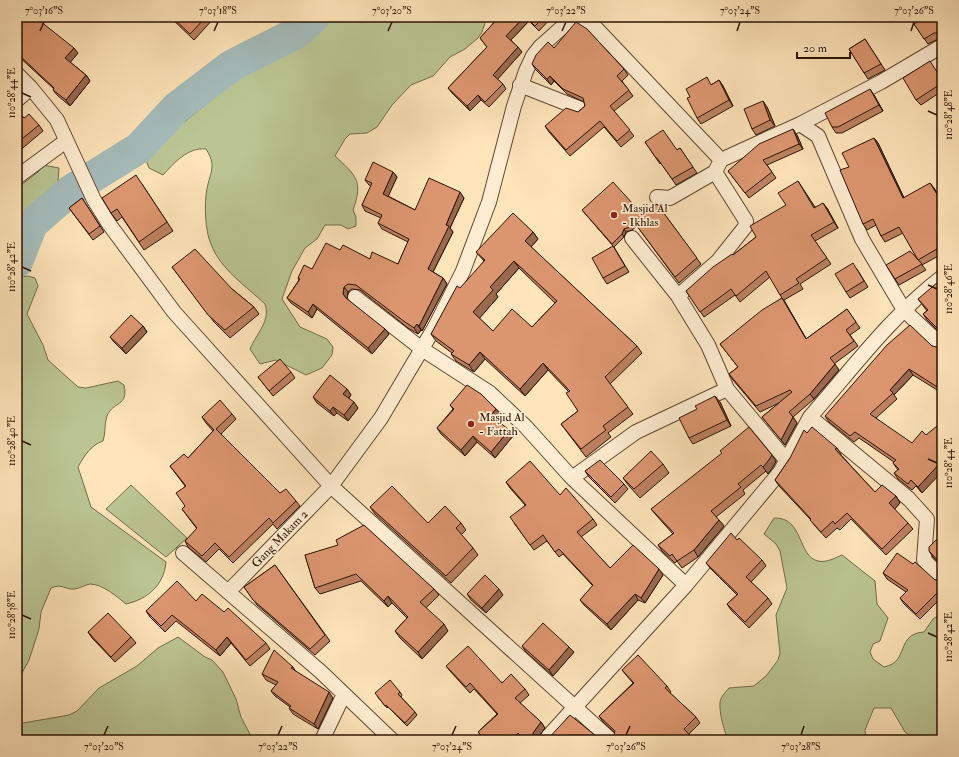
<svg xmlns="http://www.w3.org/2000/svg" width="959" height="757" viewBox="0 0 959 757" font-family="'IM FELL Double Pica',serif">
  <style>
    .green { fill: #bac593; stroke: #736c4c }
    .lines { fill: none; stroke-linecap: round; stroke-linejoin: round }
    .river { stroke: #a5bcbb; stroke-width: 32 }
    .street-casing { stroke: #604731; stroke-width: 16 }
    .street { stroke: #feedd2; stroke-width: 14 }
    .wall { fill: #bd815f; stroke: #2c1304; fill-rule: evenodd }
    .shaded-wall { fill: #9a694e; stroke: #2c1304 }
    .building { fill: #dc966f; stroke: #2c1304; fill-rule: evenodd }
    .ticks { fill: none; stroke: #2c1304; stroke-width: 1.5 }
    .poi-dot { fill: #8f2418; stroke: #feedd2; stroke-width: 1.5 }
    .labels { text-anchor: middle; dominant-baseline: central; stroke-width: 3.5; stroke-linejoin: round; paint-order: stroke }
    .poi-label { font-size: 12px; fill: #2c1304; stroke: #feedd2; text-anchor: start }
    .street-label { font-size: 12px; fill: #2c1304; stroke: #feedd2 }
    .neatline { fill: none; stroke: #2c1304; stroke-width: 1.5 }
    .ticks-label { font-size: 10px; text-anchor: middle; fill: #2c1304 }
  </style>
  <rect width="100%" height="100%" fill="#fee4b9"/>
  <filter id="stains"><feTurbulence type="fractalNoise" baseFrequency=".005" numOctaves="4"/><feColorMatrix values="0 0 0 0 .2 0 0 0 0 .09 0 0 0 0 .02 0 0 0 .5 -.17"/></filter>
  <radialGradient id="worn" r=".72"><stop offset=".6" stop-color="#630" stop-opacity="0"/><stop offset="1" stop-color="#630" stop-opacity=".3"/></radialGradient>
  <path class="green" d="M335 17H484L486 20 482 32 478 38 465 49 450 57 433 76 411 85 392 105 377 127 367 133 350 134 345 139 335 156C355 175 364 180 353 210L356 217V226L348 229 341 225H325L317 239 305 248 292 271 282 299 300 327 327 339 333 347 332 355 322 368 306 375 276 360 260 364 250 349C256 334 271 321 265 304 246 286 220 269 211 244 205 231 204 203 207 189 210 172 217 166 206 149 188 147 174 163 163 175L149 168 146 160 147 152 151 144 179 126 214 98 225 85 265 57 280 49 296 47Z
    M43 165 59 168 58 182 29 217 17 237V188L38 172Z
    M28 276 35 278 38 286 27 314 43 345 48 360 78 387 86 388 118 381 124 385C129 407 113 401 107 416 104 424 106 433 103 441 91 445 84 456 78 467L91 507 166 562C164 585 148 599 126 604 117 597 103 584 90 584 85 585 80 588 75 589 64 590 63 583 51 588L41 612 39 629 29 660 17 682V281L20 277Z
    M131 485 187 538 166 557 106 509Z
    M774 518C804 517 797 556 818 561 826 563 835 558 842 555L875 581 877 604 888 618 880 641 873 644 870 652 873 659 884 667C910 662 895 634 924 632L933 619 942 613V740H915L905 732 891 708H874L865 730 866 740H728C724 730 719 713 720 702 721 696 726 692 729 688L754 686 767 675 778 660 780 653 776 615 787 588 780 551 776 544 764 534Z
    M178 637 205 657 212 660 223 672 236 699 241 717 253 740H17V719L23 723 69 715 77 711 99 688 137 666 158 648Z"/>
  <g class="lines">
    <path class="river" d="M17 262 32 224 70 191 139 148 176 108 231 66 296 33 314 17"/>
    <defs>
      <path id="street" d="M17 74 31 88 57 120 94 200 109 224 174 312 331 486 611 740
        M520 85 581 109
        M17 100 31 88
        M800 124 881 82 942 46
        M17 177 66 141
        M657 197 670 198 715 172
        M632 238 678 296 708 345 727 389 787 461
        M942 277C891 316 852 369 810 417L909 499 927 519 924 560 942 578
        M678 296 718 261 745 227 746 221 715 172 721 160
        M355 297 422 349 490 393 526 427 572 478 636 432 727 389
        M183 553 321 672 392 740
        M686 585 780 472 810 417
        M228 592 331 486 381 418 436 325 463 271 489 202 514 106 526 71 533 56 540 47 567 23 574 19 584 20 594 26 721 160 800 124 818 136 862 239 904 310 942 346
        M322 740 344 694
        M545 740 686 585 572 478"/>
    </defs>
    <use href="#street" class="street-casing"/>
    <use href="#street" class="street"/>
  </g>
  <path class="wall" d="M17 17 78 53 70 62 86 75 90 81 70 106 57 95 53 90 54 89 17 55Z
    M170 17H215L194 40Z
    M499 17H552L539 31 529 21 511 40 522 52 497 79 503 84 506 89 489 107 481 100 470 111 452 93 448 88 487 47 480 38Z
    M942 21V39H938L928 44 914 24Z
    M865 39 885 70 868 79 849 49Z
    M554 48 624 69 628 75 622 81 633 96 614 111 634 136 621 147 604 127 570 156 549 132 545 126 578 112 585 106 584 102 567 94 554 81 551 85 536 70 532 64Z
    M942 79V91L921 105 916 100Z
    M719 80 723 86 733 106 701 124 697 118 711 85Z
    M874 95 883 111 842 133H836L832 127Z
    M767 107 775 126 756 135 752 129Z
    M17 110 24 118 39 125 43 131 18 152 17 150Z
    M797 135 803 149 767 165 776 178 749 198 728 171Z
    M874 138 878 143 904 198 934 188 940 199H942V254L922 265 926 270 899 285 895 279 918 260 903 233 885 242 881 236 876 225 867 230 863 224 849 167Z
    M645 142 677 150 680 148 697 173 676 185 661 163 660 164Z
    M393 172 397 177 388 196 415 210 464 198 450 228 453 232 433 272 443 278 447 284 422 331 421 330 418 334 408 328 360 290 352 289 348 292 347 299 389 334 372 354 317 309 312 318 291 303 287 298 299 280 298 278 312 269 340 250 370 259 398 264 408 242 382 229 378 223 381 218 365 211 362 205 371 186 369 185 365 180Z
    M798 181 815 207 827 208 838 228 815 241 831 264 800 284 803 289 784 300 806 339 847 309 860 328 850 335 858 346 834 364 839 370 814 399 793 417 797 423 785 445 762 417 779 403 760 412 733 380 729 374 738 367 720 344 782 298 770 277 740 302 735 295 704 317 686 291 733 255 756 237 786 205Z
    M142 184 173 231 144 250 122 217 117 221 111 213Z
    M82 198 104 232 93 240 69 208Z
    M657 204 701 264 679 283 637 226 632 230 626 232 624 237 614 247 629 272 607 284 603 278 613 246 582 210 643 215Z
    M533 232 538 239 531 247 637 346 642 353 610 384 633 414 608 433 611 437 586 457 561 424 578 411 568 391 548 370 525 396 485 359 474 372 456 361 451 354 452 353 436 341 431 334 484 261 476 252ZM519 268 555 303 532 327 493 331 479 318 498 297 496 294Z
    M172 267 232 289 254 307 259 314 230 338 214 322Z
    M857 269 868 287 850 298 846 292Z
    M942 287V335L927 320 923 314 927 311 918 299Z
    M143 326 147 332 126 354 114 342 110 337Z
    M932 346 940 348 942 347V393L913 375 894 395 897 399 876 418 922 493 916 486 912 490 898 479 894 473 898 470 893 463 894 462 859 438 854 442 829 422 825 416Z
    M291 372 295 378 273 396 258 377Z
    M347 389 351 395 349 398 358 408 348 421 337 413 334 416 317 403 313 397Z
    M720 402 731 426 693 444 689 438Z
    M450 405 500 414 496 419 513 436 495 458 477 442 465 456 441 434 437 428 453 409Z
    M232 414 236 419 221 434 280 493 296 501 300 506 277 529 273 524 233 563 219 549 206 562 188 547 185 541 197 529 182 509 185 506V486L170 466 188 458 213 431 206 423 202 417Z
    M837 448 841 454V455L875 492 896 496 900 503 894 509 908 523 913 529 886 555 851 519 840 530 837 528 826 538 815 526 810 519 779 486 775 480 790 458Z
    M772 455 776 461 773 467 768 474 766 471 743 490 745 494 716 517 724 526 698 557 682 568 677 561 675 563 662 551 658 545 673 534 656 515 651 509Z
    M663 464 669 473 640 498 629 486 623 478Z
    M585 471 624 484 628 489 615 503 589 477Z
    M506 482 560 495 593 519 597 525 581 537 610 568 663 575 645 603 638 600 611 630 584 605 580 600 593 586 563 554 559 557 547 541 534 550 514 523 525 505 510 488Z
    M370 507 428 523H461L466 530 461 535 473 548 478 555 451 583 375 514Z
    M942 534V567L933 557 929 551Z
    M737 540 762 560 766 566 751 582 768 598 772 604 749 628 731 610 727 604 737 595 711 569 706 563Z
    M305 555 434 589 439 595 426 608 448 631 422 659 400 638 395 631 407 618 392 603 388 607 361 581 320 594 315 588Z
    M275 565 330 641 315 655 257 605 244 587Z
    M883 573 935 580 942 579V597L920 619 904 604 900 598 906 592 887 579Z
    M467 594 503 595 486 613 471 600Z
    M196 601 224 612 266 643 270 649 250 666 231 643 220 656 176 621 165 632 150 617 146 611Z
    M88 632 131 637 136 643 115 662 92 638Z
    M522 646 574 652 553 676 526 652Z
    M446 666 525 689 529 695 520 703 541 722 545 728 537 739V740H523L522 739V740H484L478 732 497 714 474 689 470 693 450 671Z
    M293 667 296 672 333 698 318 729 293 714 289 708 290 707 275 696 271 691 276 685 266 680 262 674Z
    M622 670 667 686 671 692 670 693 696 717 700 723 689 734 694 740H613L615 733 603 722 599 716 633 683 626 675Z
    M400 692 402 695 401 697 415 712 417 715 407 726 388 707 387 708 377 696Z"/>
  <path class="shaded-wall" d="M524 17H526L529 21 510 41 506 36Z
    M518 47 522 52 497 80 493 75Z
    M74 48 78 53 69 64 65 58Z
    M86 75 90 81 70 106 66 100Z
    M550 76 554 81 551 85 547 79Z
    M719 80 723 86 733 106 729 100Z
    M870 89 874 95 883 111 879 105Z
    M478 95 481 100 470 111 467 106Z
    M763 101 767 107 775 126 770 120Z
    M793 129 797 135 803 149 799 144Z
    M874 138 878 143 907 204 903 198Z
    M393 172 397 177 387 199 383 194Z
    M930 183 934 188 942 202 940 199Z
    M460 192 464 198 450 228 453 232 432 274 428 269 446 225Z
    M823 203 827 208 838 228 834 222Z
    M624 229 626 232 624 237 622 234Z
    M533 232 538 239 530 248 525 241Z
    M514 261 519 268 496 294 498 297 478 320 473 312 490 287Z
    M443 278 447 284 422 331 419 326Z
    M344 287 348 292 347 300 343 294Z
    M782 298 786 304 810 345 806 339Z
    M313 304 317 309 312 318 308 312Z
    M417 324 421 330 418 334 414 328Z
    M143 326 147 332 126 354 122 348Z
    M385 329 389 334 372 354 368 348Z
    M480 352 485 359 474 372 469 365Z
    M543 363 548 370 525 396 520 389Z
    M835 364 839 370 814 399 810 394Z
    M909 369 913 375 894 395 890 390Z
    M347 389 351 395 347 399 343 394Z
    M715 396 720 402 731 426 727 420Z
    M354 402 358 408 348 421 344 415Z
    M333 407 337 413 334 416 330 411Z
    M496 409 500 414 495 421 491 415Z
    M793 417 797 423 785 445 781 440Z
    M509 430 513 436 495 458 491 452Z
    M473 436 477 442 465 456 461 450Z
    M772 455 776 461 773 467 768 474 763 467Z
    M942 461V472L922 493 918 487Z
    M896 496 900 503 894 510 889 503Z
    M719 520 724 526 698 557 694 550Z
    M659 569 663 575 645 603 641 598Z
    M499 589 503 595 486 613 482 608Z
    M635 594 638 600 611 630 607 624Z
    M388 596 392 603 388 607 384 601Z
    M444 624 448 631 422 659 418 652Z
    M227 637 231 643 220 656 216 650Z
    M569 647 574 652 553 676 549 670Z
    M329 692 333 698 318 729 314 724Z
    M541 722 545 728 537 739V740H535L533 737V733Z
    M639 736 641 740H636Z"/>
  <path class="building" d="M17 17H35L74 48 65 58 86 75 66 100 53 90 54 88 17 53Z
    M172 17H206L190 34Z
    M499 17H524L506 36 518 47 493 75 503 84 485 102 478 95 467 106 448 88 487 47 480 38Z
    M526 17H544L535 26Z
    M925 17H939L942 22V33H934L924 39 914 24Z
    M576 22 587 29 624 69 617 76 629 90 610 106 630 130 617 141 600 121 566 150 545 126 566 108 578 112 585 106 583 98 563 89 550 76 547 79 532 64 536 55 548 42 554 48Z
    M865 39 881 64 864 73 849 49Z
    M930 61 942 80V83L916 100 903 78Z
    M707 77 711 85 719 80 729 100 697 118 687 98 690 97 686 89Z
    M870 89 879 105 838 127H832L825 113Z
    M763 101 770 120 752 129 744 109Z
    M17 110 24 118 29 114 39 125 17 143Z
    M793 129 799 144 763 160 772 172 745 193 728 171 759 144Z
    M663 130 677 150 680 148 693 167 672 179 657 158H656L645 142Z
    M874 138 903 198 930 183 940 199H942V246L918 260 899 227 881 236 873 219 863 224 840 170 849 167 842 153Z
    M373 162 393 172 383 194 415 210 429 178 460 192 446 225 449 226 428 269 443 278 419 326 417 324 414 328 405 322 356 285 348 284 344 287 343 294 346 298 385 329 368 348 313 304 308 312 287 298 300 279 298 278 304 265 312 269 326 243 340 250 343 245 370 259 372 252 398 264 409 239 378 223 382 215 362 205 372 183 365 180Z
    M136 175 167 222 139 242 117 209 111 213 102 198Z
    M798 181 814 208 823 203 834 222 811 235 827 258 796 279 799 283 780 295 766 271 736 296 731 289 700 312 686 291 713 267 732 254 733 255 756 237 750 226 786 205 778 193Z
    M613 182 643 215 634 222 635 223 630 227 624 229 622 234 612 244 582 210Z
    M82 198 100 226 89 234 69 208Z
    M657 204 697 258 675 277 634 222Z
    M513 213 533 232 525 241 637 346 605 377 628 407 603 426 606 430 581 449 561 424 578 411 566 393 570 391 543 363 520 389 480 352 469 365 451 354 454 351 431 334 457 286 460 288 485 260 476 252ZM514 261 557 301 532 327 512 309 493 331 473 312 493 290 490 287Z
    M613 246 625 266 603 278 592 258Z
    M195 249 232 289 254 307 225 330 208 315 172 267Z
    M910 251 922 264 895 279 886 265Z
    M853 263 864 281 846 292 835 274Z
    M938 282 942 287V333L923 314 928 310 918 299Z
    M782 298 806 339 847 309 856 322 846 330 854 341 830 358 835 364 810 394 789 412 793 417 781 440 762 417 792 392 790 390 756 406 729 374 738 367 720 344 762 310Z
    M131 315 143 326 122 348 110 337Z
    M910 325 932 346 940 348 942 347V390L909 369 890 390 893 393 870 414 912 443 922 431 926 435 942 422V461L918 487 911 480 908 484 894 473 899 469 893 463 896 460 855 432 850 436 825 416 887 345Z
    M280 359 291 372 269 391 258 377Z
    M330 375 347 389 343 394 354 402 344 415 333 407 330 411 313 397Z
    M467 385 481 394 496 409 491 415 509 430 491 452 473 436 461 450 437 428 454 409 450 405Z
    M715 396 727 420 689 438 679 418 697 409 695 406Z
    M220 400 232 414 216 429 280 493 286 489 296 501 273 523 269 518 229 557 215 543 202 556 185 541 197 528 182 509 185 506 176 493 186 486 170 466 184 454 188 458 214 430 202 417Z
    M749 427 772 455 768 461 763 467 761 465 738 484 741 487 711 511 719 520 694 550 677 561 672 554 670 556 658 545 674 533 651 509 722 453 720 451Z
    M812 427 837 448 835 449 875 492 882 485 896 496 889 503 908 523 882 549 847 513 835 524 833 521 821 532 810 520 811 519 775 480 790 458 804 430 807 433Z
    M651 451 663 464 634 489 623 478Z
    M600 460 624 484 611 497 585 471Z
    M530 461 560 495 566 488 593 519 577 532 610 568 633 545 659 569 641 598 635 594 607 624 580 600 593 585 559 549 555 552 543 535 530 545 510 517 526 505 506 482Z
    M392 486 428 523 445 506 461 523 456 528 473 548 446 576 370 507Z
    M364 525 434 589 420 602 444 624 418 652 395 631 408 617 388 596 384 601 356 574 315 588 305 555 338 545 336 540Z
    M731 533 737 540 739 538 762 560 746 577 768 598 745 622 727 604 738 594 706 563Z
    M942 534V565L929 551V547Z
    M897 553 913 564 915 562 935 580 942 579V588L916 614 900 598 908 590 883 573Z
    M275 565 325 635 310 649 253 600 244 587Z
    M485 575 499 589 482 608 467 594Z
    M177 581 196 601 202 594 224 612 228 608 266 643 246 660 227 637 216 650 172 615 161 626 146 611Z
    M108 613 131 637 111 657 88 632Z
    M543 623 569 647 549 670 522 646Z
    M468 646 502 683 511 674 525 689 515 698 541 722 533 733V737L536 740H525L518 733 512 740H486L478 732 498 714 470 683 466 687 446 666Z
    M274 650 293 667 291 668 329 692 314 724 289 708 291 706 271 691 278 682 262 674Z
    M638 655 667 686 665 688 696 717 684 729 694 740H642L639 736 636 740H613L615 731 599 716 634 683 622 670Z
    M390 680 400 692 398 694 415 712 405 723 386 705 385 706 375 693Z
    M570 715 601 740H547Z"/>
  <path class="ticks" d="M40 31 44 22M214 31 218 22M388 31 392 22M562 31 566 22M737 31 740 22M911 31 914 22M22 93 31 97M928 111 937 115M22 267 31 271M928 285 937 289M22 441 31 445M928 459 937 463M22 615 31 619M928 633 937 637M104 735 108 726M278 735 282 726M452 735 456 726M626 735 630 726M801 735 804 726"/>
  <g class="poi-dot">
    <circle cx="614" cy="215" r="4"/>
    <circle cx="471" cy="424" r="4"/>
  </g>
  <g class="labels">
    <g class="poi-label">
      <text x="622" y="208">Masjid Al<tspan x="622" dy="14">- Ikhlas</tspan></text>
      <text x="479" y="417">Masjid Al<tspan x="479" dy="14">- Fattah</tspan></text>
    </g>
    <g class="street-label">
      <text transform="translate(280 539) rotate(-46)">Gang Makam 2</text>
    </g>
  </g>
  <rect width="959" height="757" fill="none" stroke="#fee4b9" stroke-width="44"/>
  <path d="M797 52v6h53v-6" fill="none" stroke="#2c1304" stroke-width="2"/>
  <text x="803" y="52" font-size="12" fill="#2c1304" stroke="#feedd2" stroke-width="3" paint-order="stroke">20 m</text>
  <rect x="22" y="22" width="915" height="713" class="neatline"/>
  <g class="ticks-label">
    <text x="44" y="14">7°03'16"S</text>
    <text x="218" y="14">7°03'18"S</text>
    <text x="392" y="14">7°03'20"S</text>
    <text x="566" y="14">7°03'22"S</text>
    <text x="740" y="14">7°03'24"S</text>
    <text x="914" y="14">7°03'26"S</text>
    <text transform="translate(11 93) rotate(-90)" y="4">110°28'44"E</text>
    <text transform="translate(948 115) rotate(-90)" y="4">110°28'48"E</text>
    <text transform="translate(11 267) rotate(-90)" y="4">110°28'42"E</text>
    <text transform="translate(948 289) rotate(-90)" y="4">110°28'46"E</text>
    <text transform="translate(11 441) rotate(-90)" y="4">110°28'40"E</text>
    <text transform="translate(948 463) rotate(-90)" y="4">110°28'44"E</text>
    <text transform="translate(11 615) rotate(-90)" y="4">110°28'38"E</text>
    <text transform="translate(948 637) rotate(-90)" y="4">110°28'42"E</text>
    <text x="104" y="750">7°03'20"S</text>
    <text x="278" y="750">7°03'22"S</text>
    <text x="452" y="750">7°03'24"S</text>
    <text x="626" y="750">7°03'26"S</text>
    <text x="801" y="750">7°03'28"S</text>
  </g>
  <rect width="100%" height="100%" filter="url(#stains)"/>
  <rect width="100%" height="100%" fill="url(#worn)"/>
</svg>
